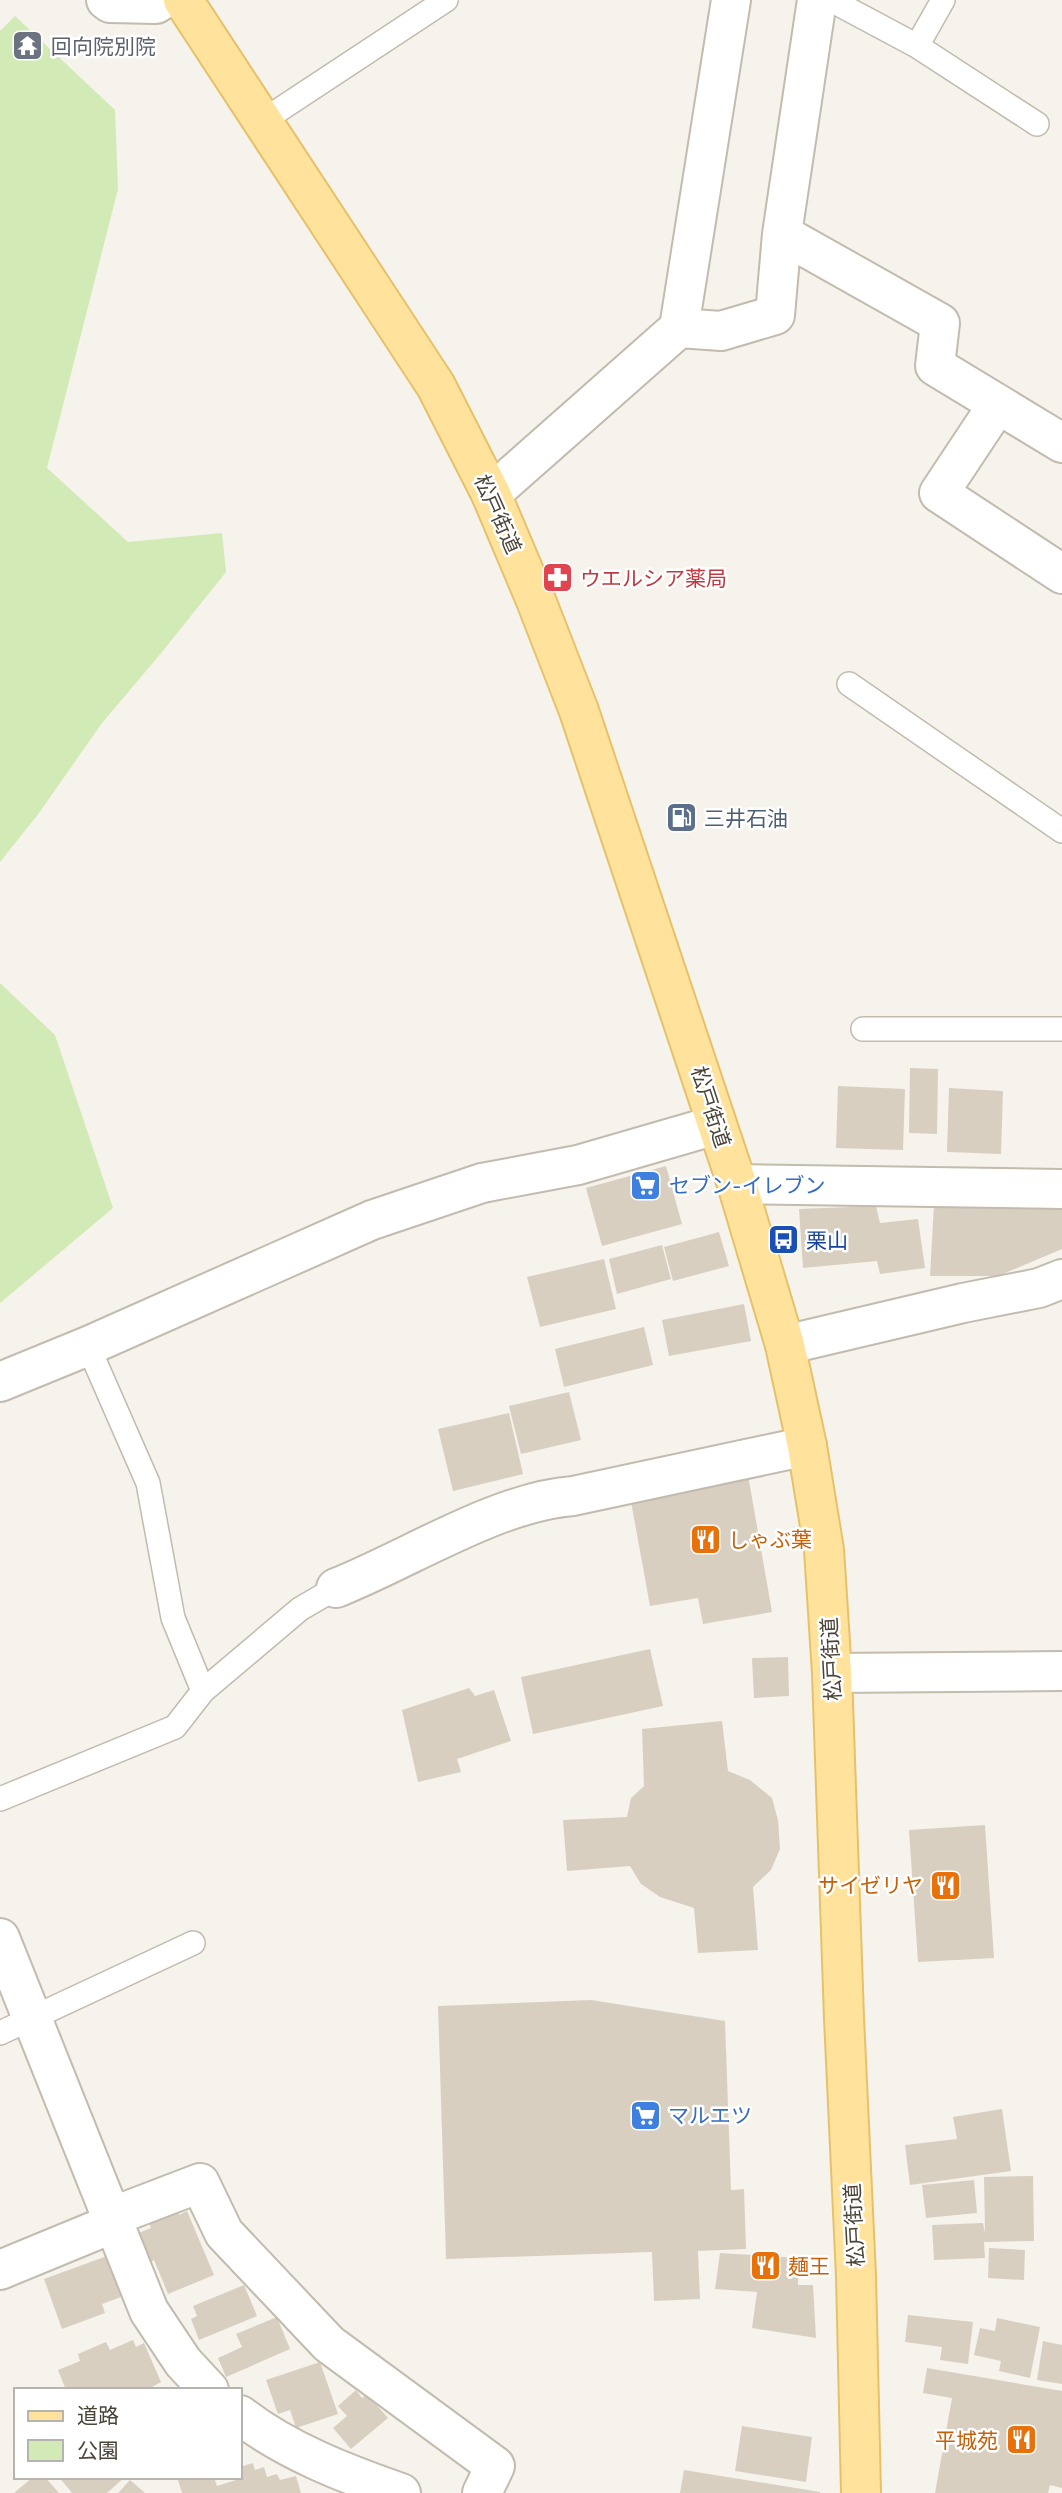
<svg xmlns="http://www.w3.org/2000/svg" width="1062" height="2493" viewBox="0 0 1062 2493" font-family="'Space Grotesk','Noto Sans JP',sans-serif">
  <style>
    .green { fill: #d2eab5 }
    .building { fill: #d8cfc1 }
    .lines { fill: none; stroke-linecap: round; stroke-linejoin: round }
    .lane-casing { stroke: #c2bbae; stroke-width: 26 }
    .street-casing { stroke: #c2bbae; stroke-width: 42 }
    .primary-casing { stroke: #e6c16a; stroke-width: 42 }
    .lane { stroke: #fff; stroke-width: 23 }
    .street { stroke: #fff; stroke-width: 38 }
    .primary { stroke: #ffe39c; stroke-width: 38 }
    .labels { text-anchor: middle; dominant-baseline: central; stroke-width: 5; stroke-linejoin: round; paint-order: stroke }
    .worship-label { font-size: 21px; fill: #5b616d; stroke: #fff; text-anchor: start }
    .street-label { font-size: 21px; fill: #4b4439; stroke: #fff }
    .health-label { font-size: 21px; fill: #be3a42; stroke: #fff; text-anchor: start }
    .service-label { font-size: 21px; fill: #4e5e75; stroke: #fff; text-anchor: start }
    .shop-label { font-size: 21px; fill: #366cbe; stroke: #fff; text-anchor: start }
    .transit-label { font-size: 21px; fill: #164399; stroke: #fff; text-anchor: start }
    .food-label { font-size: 21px; fill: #c56008; stroke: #fff; text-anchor: start }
  </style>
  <rect width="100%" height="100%" fill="#f6f3ec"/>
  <path class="green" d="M15 16 115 110 118 189 47 468 128 542 222 533 226 572 162 652 102 723 39 813 0 862V31Z
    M0 983 55 1035 113 1208 0 1303Z"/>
  <path class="building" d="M910 1068 938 1069 937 1134 909 1133Z
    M838 1086 905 1089 903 1150 836 1148Z
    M949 1088 1003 1091 1001 1154 947 1152Z
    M666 1166 682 1224 602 1246 586 1188Z
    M934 1204 1062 1207V1249L998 1276H930Z
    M876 1206 880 1223 918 1219 925 1268 880 1274 877 1261 803 1268 799 1209Z
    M719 1232 729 1266 673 1281 664 1247Z
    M662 1245 671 1279 617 1294 609 1259Z
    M604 1259 616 1309 540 1327 527 1277Z
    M744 1304 751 1341 669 1356 662 1320Z
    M644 1327 653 1365 564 1387 555 1349Z
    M569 1392 581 1440 521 1454 509 1406Z
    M509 1413 523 1474 453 1491 438 1429Z
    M748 1475 772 1612 703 1624 698 1598 650 1606 630 1496Z
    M650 1649 663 1706 533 1734 521 1677Z
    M788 1657 789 1696 754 1698 752 1658Z
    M469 1688 475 1696 494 1690 511 1741 457 1759 461 1772 418 1782 402 1710Z
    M722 1721 728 1771 750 1780 772 1798 778 1820 780 1849 771 1870 753 1887 758 1950 698 1953 694 1908 660 1897 641 1884 630 1866 567 1871 563 1820 627 1817 631 1798 644 1786 642 1729Z
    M985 1825 994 1958 918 1962 909 1830Z
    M591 2000 725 2021 731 2190 744 2189 746 2249 698 2251 700 2299 654 2301 652 2252 446 2259 438 2006Z
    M1002 2109 1011 2171 910 2185 905 2145 957 2139 953 2117Z
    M1033 2176 1034 2241 984 2242 985 2258 934 2260 932 2225 983 2223 985 2233 984 2177Z
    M974 2180 977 2213 926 2218 922 2185Z
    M177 2208 179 2215 187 2211 214 2275 168 2294 154 2260 148 2263 136 2234 151 2228 148 2220Z
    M989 2248 1025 2250 1024 2280 988 2278Z
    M720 2253 799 2258 798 2285H813L816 2338 752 2328 757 2292 715 2289Z
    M107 2256 121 2297 102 2304 105 2313 62 2329 44 2279Z
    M244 2285 257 2316 199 2340 191 2319 197 2316 193 2306Z
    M908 2315 973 2322 968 2364 940 2360 942 2347 905 2342Z
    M277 2317 290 2349 226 2377 218 2358 242 2347 236 2334Z
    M997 2318 1040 2327 1030 2378 999 2371 1001 2361 974 2355 980 2328 995 2331Z
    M133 2340 136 2347 144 2343 161 2382 147 2390H66L58 2370 80 2361 78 2354 106 2342 110 2350Z
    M1043 2341 1062 2345V2384L1037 2380Z
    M320 2362 338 2414 296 2428 290 2410 278 2414 266 2380Z
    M927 2368 1062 2391V2488L1050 2485 1048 2493H935L952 2398 923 2393Z
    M356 2390 362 2398 367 2394 388 2418 351 2449 333 2428 347 2416 338 2406Z
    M742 2426 812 2437 806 2482 735 2471Z
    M253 2463 255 2470 264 2467 267 2477 277 2474 280 2480 296 2476 301 2493H182L177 2477H214L217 2486 236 2480 235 2477H240V2467Z
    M684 2470 820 2492V2493H680Z
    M33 2477H45L59 2493H14Z
    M59 2477H125L107 2493H72Z
    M130 2480 145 2493H118Z"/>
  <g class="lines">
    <defs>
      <path id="lane" d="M831 0 917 46 1037 124
        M917 46 943 0
        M264 120 446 0
        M849 684 1062 831
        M863 1029H1062
        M88 1346 148 1483 173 1618 203 1691
        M0 1799 175 1727 203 1691 300 1609 336 1588
        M0 2033 193 1943"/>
      <path id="street" d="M106 0 110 3 156 4 162 0
        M782 234 940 323 935 366 1062 443
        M679 328 731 0
        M998 404 939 493 1062 574
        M491 494 679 328 721 331 775 315 782 234 817 0
        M737 1184 1062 1189
        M785 1345 963 1303 1039 1288 1062 1279
        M0 1382 88 1346 372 1220 482 1183 578 1165 716 1125
        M336 1588C409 1559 496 1502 573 1496L807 1446
        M832 1673 1062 1671
        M0 1938 149 2311 183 2362 209 2390
        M111 2217 200 2183 224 2233 329 2344 495 2466 482 2493
        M0 2270 114 2223
        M240 2415C286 2451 346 2474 401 2493"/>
      <path id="primary" d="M183 0 436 386 491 494 535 598 579 711 737 1184 785 1345 807 1446 824 1550 832 1673 844 2018 856 2276 861 2493"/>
    </defs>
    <use href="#lane" class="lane-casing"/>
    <use href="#street" class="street-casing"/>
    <use href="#primary" class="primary-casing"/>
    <use href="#lane" class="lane"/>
    <use href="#street" class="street"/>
    <use href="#primary" class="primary"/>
  </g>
  <defs>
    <symbol id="temple-square" viewBox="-11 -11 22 22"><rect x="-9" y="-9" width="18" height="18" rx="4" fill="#6b7280" stroke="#fff"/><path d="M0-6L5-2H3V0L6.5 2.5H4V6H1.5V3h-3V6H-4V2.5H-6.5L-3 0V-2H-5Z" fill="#fff"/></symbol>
    <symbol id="pharmacy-square" viewBox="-11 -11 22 22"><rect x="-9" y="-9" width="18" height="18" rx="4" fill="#e0444e" stroke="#fff"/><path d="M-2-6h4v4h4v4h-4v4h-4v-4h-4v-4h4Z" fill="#fff"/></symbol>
    <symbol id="fuel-square" viewBox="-11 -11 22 22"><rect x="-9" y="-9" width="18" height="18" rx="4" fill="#5c6f8a" stroke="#fff"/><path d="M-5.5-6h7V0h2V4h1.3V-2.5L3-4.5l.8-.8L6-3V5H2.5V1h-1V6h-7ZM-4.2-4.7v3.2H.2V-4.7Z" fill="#fff"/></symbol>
    <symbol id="supermarket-square" viewBox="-11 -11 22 22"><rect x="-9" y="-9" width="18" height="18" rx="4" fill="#3f7fe0" stroke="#fff"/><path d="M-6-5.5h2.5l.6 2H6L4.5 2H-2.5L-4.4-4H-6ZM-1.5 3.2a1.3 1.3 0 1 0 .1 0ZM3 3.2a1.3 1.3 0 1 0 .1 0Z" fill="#fff"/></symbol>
    <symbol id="bus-square" viewBox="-11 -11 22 22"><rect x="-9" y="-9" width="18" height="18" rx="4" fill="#1a4fb4" stroke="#fff"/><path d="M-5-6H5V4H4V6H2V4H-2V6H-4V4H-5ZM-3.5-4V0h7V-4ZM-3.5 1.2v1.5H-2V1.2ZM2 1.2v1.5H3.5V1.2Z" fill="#fff"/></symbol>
    <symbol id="restaurant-square" viewBox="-11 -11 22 22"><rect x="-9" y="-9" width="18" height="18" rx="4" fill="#e8710a" stroke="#fff"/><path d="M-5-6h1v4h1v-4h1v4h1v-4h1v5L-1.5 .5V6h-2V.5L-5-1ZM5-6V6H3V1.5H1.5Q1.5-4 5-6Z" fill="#fff"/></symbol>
  </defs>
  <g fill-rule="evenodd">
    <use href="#temple-square" x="10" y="28" width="35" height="35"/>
    <use href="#pharmacy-square" x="540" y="560" width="35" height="35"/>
    <use href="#fuel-square" x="664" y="800" width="35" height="35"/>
    <use href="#supermarket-square" x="628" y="1168" width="35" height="35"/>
    <use href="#bus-square" x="766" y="1222" width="35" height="35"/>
    <use href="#restaurant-square" x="688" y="1522" width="35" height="35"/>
    <use href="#restaurant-square" x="928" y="1868" width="35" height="35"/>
    <use href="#supermarket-square" x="628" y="2098" width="35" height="35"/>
    <use href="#restaurant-square" x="748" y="2248" width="35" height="35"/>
    <use href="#restaurant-square" x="1004" y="2422" width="35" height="35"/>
  </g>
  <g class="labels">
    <g class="worship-label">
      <text x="51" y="46">回向院別院</text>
    </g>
    <g class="street-label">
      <text transform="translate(498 514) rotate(66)">松戸街道</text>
      <text transform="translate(711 1107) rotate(72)">松戸街道</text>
      <text transform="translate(831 1659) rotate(-93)">松戸街道</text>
      <text transform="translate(854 2225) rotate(-93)">松戸街道</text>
    </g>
    <g class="health-label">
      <text x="580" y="578">ウエルシア薬局</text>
    </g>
    <g class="service-label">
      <text x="704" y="818">三井石油</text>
    </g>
    <g class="shop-label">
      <text x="669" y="1185">セブン-イレブン</text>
      <text x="668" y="2115">マルエツ</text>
    </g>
    <g class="transit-label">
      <text x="806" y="1240">栗山</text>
    </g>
    <g class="food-label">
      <text x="728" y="1539">しゃぶ葉</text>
      <text x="923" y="1885" text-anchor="end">サイゼリヤ</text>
      <text x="788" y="2266">麺王</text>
      <text x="998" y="2440" text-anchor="end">平城苑</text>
    </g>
  </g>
  <rect x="14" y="2388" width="228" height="91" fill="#ffffff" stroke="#b7b4b0" stroke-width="2"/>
  <rect x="28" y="2411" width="35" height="10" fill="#ffe39c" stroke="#b7b4b0" stroke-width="2"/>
  <text x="77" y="2423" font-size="21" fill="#4b4439">道路</text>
  <rect x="28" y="2440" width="35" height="21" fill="#d2eab5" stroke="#b7b4b0" stroke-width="2"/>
  <text x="77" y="2458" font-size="21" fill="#4b4439">公園</text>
</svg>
